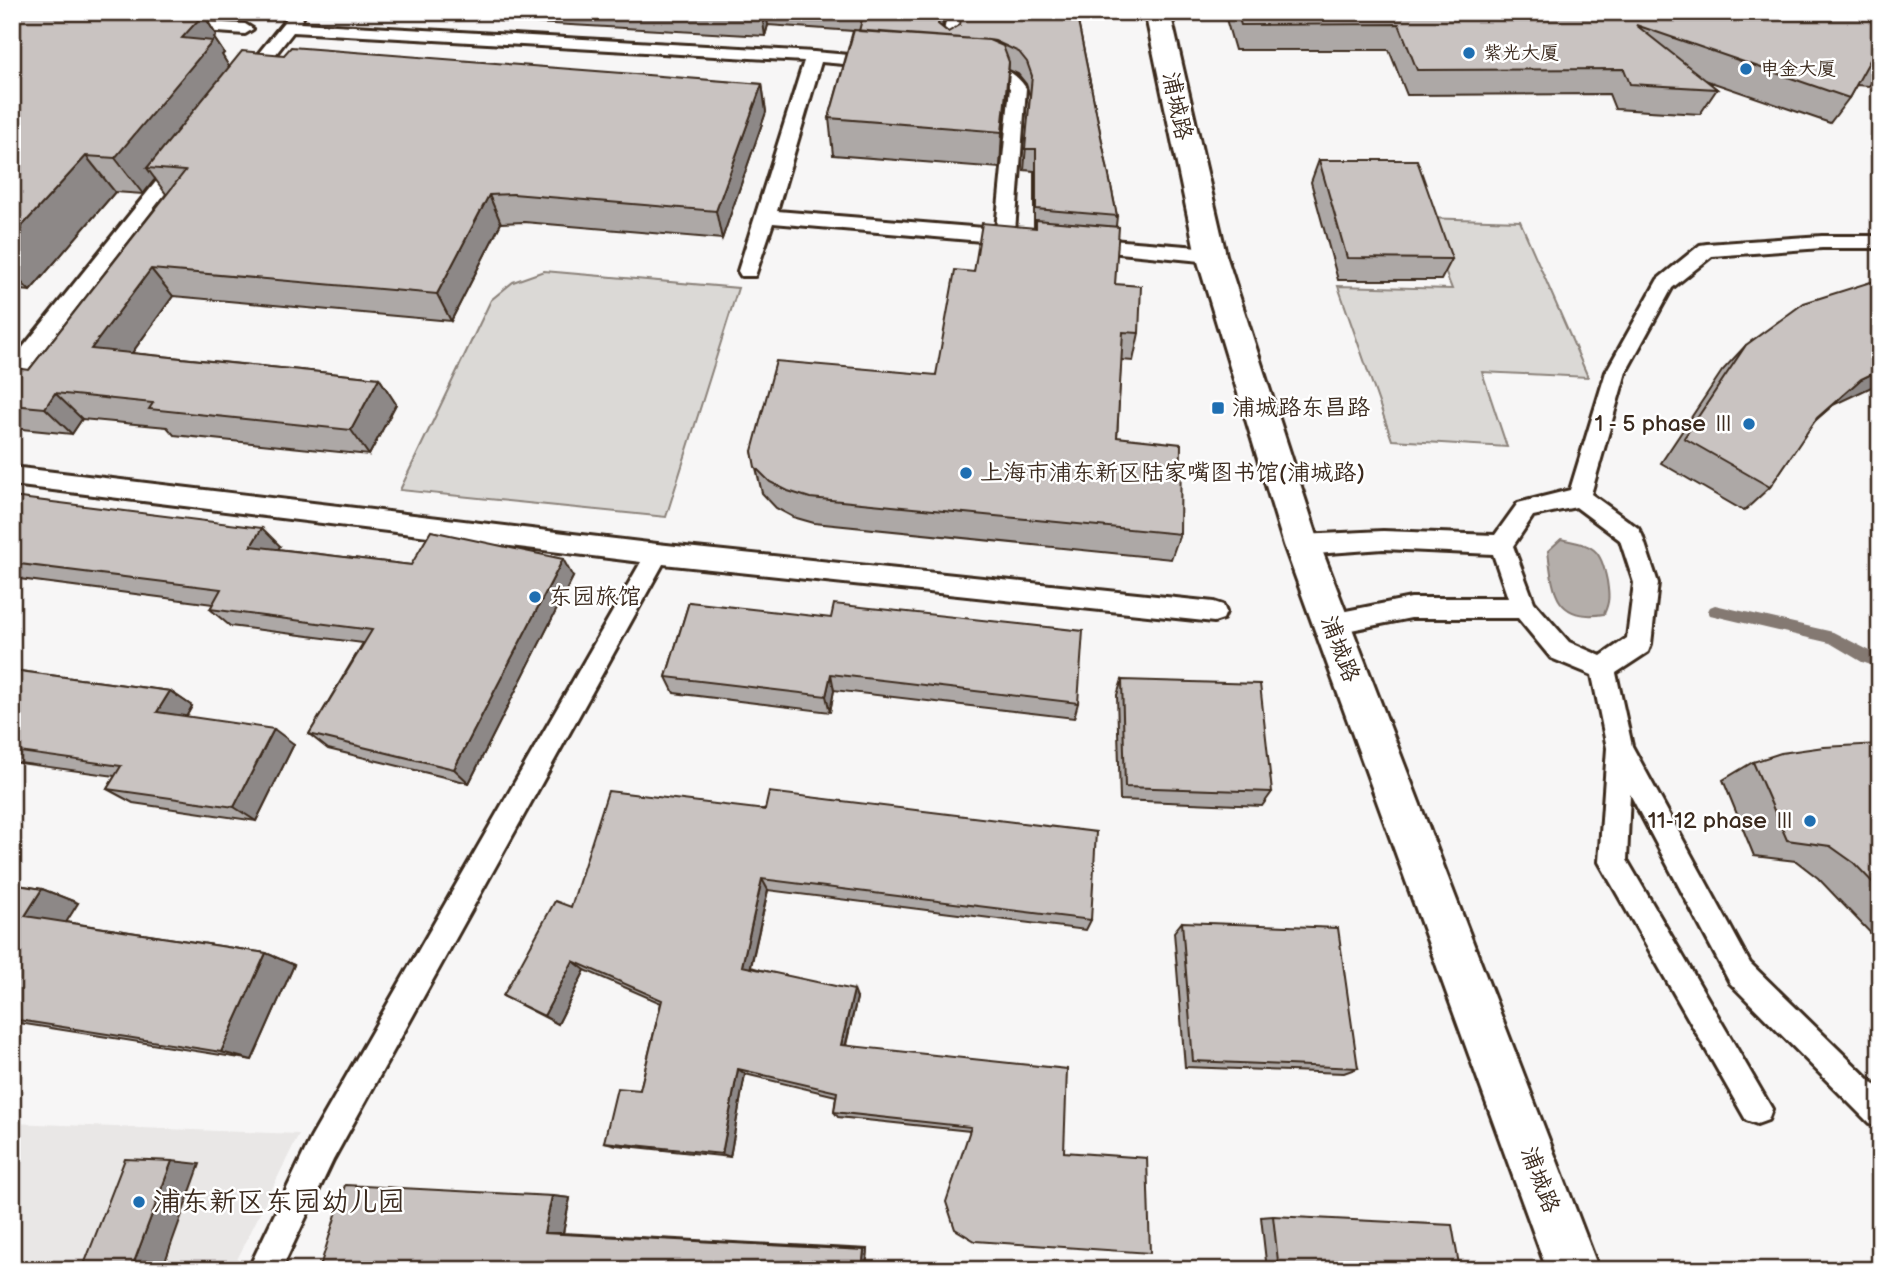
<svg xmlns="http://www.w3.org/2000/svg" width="1892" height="1282" viewBox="0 0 1892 1282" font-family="'Balsamiq Sans','LXGW WenKai TC',sans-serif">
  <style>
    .built { fill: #e9e7e6 }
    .green { fill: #dbd9d6; stroke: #8b827a; stroke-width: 2 }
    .water { fill: #b4aeaa; stroke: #847972; stroke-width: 2 }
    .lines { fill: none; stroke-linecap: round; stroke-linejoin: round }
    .stream { fill: #847972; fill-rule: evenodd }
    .lane-casing { stroke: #3b2a1e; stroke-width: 6 }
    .secondary-casing { stroke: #3b2a1e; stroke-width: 6 }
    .lane { fill: #fff; fill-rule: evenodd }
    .secondary { fill: #fff; fill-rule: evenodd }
    .wall { fill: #ada8a6; stroke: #3b2a1e; stroke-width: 2 }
    .shaded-wall { fill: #8d8887; stroke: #3b2a1e; stroke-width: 2 }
    .building { fill: #c9c3c1; stroke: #3b2a1e; stroke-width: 2 }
    .poi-dot { fill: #1f6fb2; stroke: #fff; stroke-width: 2.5 }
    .labels { text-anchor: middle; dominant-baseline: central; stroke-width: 5; stroke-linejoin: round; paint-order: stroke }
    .far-poi-label { font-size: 19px; fill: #3b2a1e; stroke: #fff; text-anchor: start }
    .street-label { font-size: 23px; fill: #3b2a1e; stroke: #fff }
    .poi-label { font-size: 23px; fill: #3b2a1e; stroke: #fff; text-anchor: start }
    .near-poi-label { font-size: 28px; fill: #3b2a1e; stroke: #fff; text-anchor: start }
  </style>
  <rect width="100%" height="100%" fill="#f7f6f6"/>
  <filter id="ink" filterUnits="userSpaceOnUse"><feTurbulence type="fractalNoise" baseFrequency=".0143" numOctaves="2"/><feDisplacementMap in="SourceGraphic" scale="14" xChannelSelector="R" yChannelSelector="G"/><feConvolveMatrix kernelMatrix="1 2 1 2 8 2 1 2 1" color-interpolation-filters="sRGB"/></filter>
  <g filter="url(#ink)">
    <path class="built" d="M12 1123 299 1134 232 1270H12Z"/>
    <path class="green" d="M1424 218 1520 221 1588 377 1482 372 1507 447 1392 440 1338 286 1452 289Z
      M544 271 738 288 666 517 400 490 491 300 513 282Z"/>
    <path class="water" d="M1561 539C1594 546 1600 547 1607 581 1609 595 1610 601 1604 614 1554 622 1553 590 1548 551Z"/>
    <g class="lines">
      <path class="stream" d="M1715 605 1833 632 1880 656V668L1862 662 1830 643 1710 615 1708 611 1710 607Z"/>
      <defs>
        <path id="lane" d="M292 12H306L300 23 814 52 884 58 886 62 878 67 821 62 777 211 996 229 1010 88 995 76 971 72 969 68 977 63C999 65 1014 70 1026 88L1015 231 1021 237 1019 241 1005 243 773 223 755 276H741L738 271 804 61 293 32 253 83H241L239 79 241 75Z
          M948 12H964L957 46 949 51 941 46Z
          M181 21 245 24 253 29 245 34 175 29 173 26 175 23Z
          M181 156 187 158 190 162 187 166 19 381 12 384V361L175 158Z
          M1822 236H1880V248H1822L1712 256 1672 288 1626 372 1591 494 1638 528 1642 535 1658 583 1651 644 1648 652 1616 673 1632 746 1750 963 1880 1090V1127L1869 1123 1730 983 1630 794 1627 860 1772 1109 1768 1120 1757 1124 1746 1120 1599 862 1607 748 1592 675 1551 658 1518 618H1411L1331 634 1322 631 1319 624 1322 617 1331 614 1411 598H1508L1493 554 1383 549 1302 555 1294 552 1290 545 1294 538 1302 535 1383 531 1495 535 1518 503 1570 490 1606 372 1658 279 1700 245 1707 244ZM1576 507 1620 540 1634 583 1627 638 1601 656 1569 642 1534 602 1513 546 1533 516Z
          M1086 238 1211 248 1218 250 1221 255 1218 260 1211 262 1079 249 1076 244 1079 239Z
          M12 467 657 544 1214 602 1223 605 1226 612 1223 619 1214 622 663 564 333 1160 281 1270H248L311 1138 641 562 12 485Z"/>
        <path id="secondary" d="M1145 12H1170L1226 255 1320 545 1599 1270H1547L1284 545 1196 255Z"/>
      </defs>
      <use href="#lane" class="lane-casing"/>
      <use href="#secondary" class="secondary-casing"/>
      <use href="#lane" class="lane"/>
      <use href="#secondary" class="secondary"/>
    </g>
    <path class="wall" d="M12 12H237L229 21 207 20 216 35 214 38 224 53 222 55 229 67 284 55 762 84 766 112 722 239 524 222 501 223 451 321 173 296 132 353 379 378 396 404 369 455 174 435 167 427 82 419 72 434 12 428V368L29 370 166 194 155 179 143 194 115 192 30 291 12 289Z
      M495 12H945L942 27 948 32 1076 12 1117 216 1116 226 1115 284 1139 333 1133 361 1121 360 1117 437 1180 534 1171 559 814 523 793 517 776 508 762 493 752 451 936 375 974 272 1034 228V171L1024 170 1030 96 1026 84 1018 74 1009 70 1007 98 1000 168 833 155 829 118 853 31 768 25 765 36 498 21Z
      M1224 12H1867L1880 40V73L1869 86 1856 85 1849 98 1830 123 1705 80 1717 89 1700 114 1615 109 1609 94 1407 95 1389 50H1235Z
      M1319 160 1452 259 1441 280H1338L1311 182Z
      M1746 345 1833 405 1814 421 1770 487 1744 511 1661 463 1722 371Z
      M12 497 280 546 278 549 411 565 573 577 469 783 328 749 309 734 363 643 230 626 210 609 213 604 12 578Z
      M689 602 1078 703 1074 718 834 690 830 712 674 693 666 677Z
      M12 670 170 691 192 706 186 717 294 744 256 821 133 803 107 789 115 776 12 762Z
      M1122 680 1272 792 1262 806 1120 800 1117 695Z
      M1880 744V943L1818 878 1796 861 1754 856 1723 780 1753 762Z
      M765 810 1091 920 1086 930 768 890 751 967 857 998 846 1045 1064 1152 1150 1253 970 1131 838 1117 834 1112 836 1096 745 1074 730 1157 616 1145 604 1142 640 1090 661 1003 585 970 558 1024 503 996 571 907Z
      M12 884 42 889 78 903 66 922 266 953 294 965 252 1060 12 1022Z
      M1182 922 1358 1068 1344 1073 1185 1067 1174 932Z
      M552 1196 570 1198 563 1233 868 1249 866 1270H319Z
      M1273 1216 1460 1270H1267L1261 1217Z"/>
    <path class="shaded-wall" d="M181 12H202L216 35 214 38 224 53 222 55 236 78 147 168 155 179 143 194 115 158 182 38 178 15Z
      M224 12H237L229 21Z
      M762 12H766L768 25 765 36 762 15Z
      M941 12H945L940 37 938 24Z
      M1009 62 1007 98 1000 168 1002 132Z
      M762 84 766 112 722 239 716 211Z
      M86 156 115 192 30 291 12 273V237Z
      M489 195 501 223 451 321 437 294Z
      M151 269 173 296 116 375 91 349Z
      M1880 370V383L1833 405 1790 443 1861 379Z
      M379 378 396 404 369 455 351 430Z
      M55 393 82 419 72 434 45 408Z
      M262 528 280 546 270 564 251 546Z
      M563 559 573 577 469 783 454 769Z
      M831 674 834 690 830 712 826 696Z
      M170 691 192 706 180 728 157 712Z
      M274 729 294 744 256 821 234 807Z
      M762 879 768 890 749 974 742 966Z
      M42 889 78 903 62 929 25 916Z
      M266 953 294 965 252 1060 221 1052Z
      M573 961 585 970 558 1024 544 1016Z
      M854 990 857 998 844 1051 841 1045Z
      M738 1069 745 1074 730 1157 722 1154Z
      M172 1161 200 1164 162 1270H131Z
      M552 1196 570 1198 563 1233H544Z
      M868 1249 866 1270H862L864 1250Z"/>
    <path class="building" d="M12 12H181L178 15 201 17 182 38 213 41 115 158 86 156 12 237Z
      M717 12H762V15Z
      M864 12H941L938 24 948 32 960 25 962 12H1076L1117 216 1036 209V149H1025L1032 76 1027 62 1019 52 995 41 989 40 859 31Z
      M1237 12H1867L1880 40V60H1870L1849 98 1636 25 1717 89 1630 84 1624 69 1417 70 1399 24 1241 25Z
      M854 30 989 40 1003 46 1009 62 1002 132 829 118Z
      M291 47 762 84 716 211 513 194 489 195 437 294 151 269 91 349 379 378 351 430 149 409 153 403 55 393 45 408 12 405V368L29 370 185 171 147 168 242 51 284 55Z
      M1319 160H1417L1452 259 1347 258Z
      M1036 220 1119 227 1115 284 1141 286 1139 333 1123 332 1117 437 1181 444 1180 534 810 498 788 491 770 482 755 467 752 451 776 361 936 375 955 270 974 272 982 223 1036 228Z
      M1880 279V370L1861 379 1817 418 1770 487 1684 438 1746 345 1804 303Z
      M12 497 262 528 251 546 411 565 431 531 563 559 454 769 309 734 372 630 210 609 221 589 12 563Z
      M689 602 831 618 834 604 1083 631 1078 703 831 674 826 696 666 677Z
      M12 670 170 691 157 712 274 729 234 807 107 789 121 766 12 751Z
      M1122 680 1260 684 1272 792 1125 787Z
      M1880 744V890L1854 863 1830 846 1787 840 1753 762 1781 753 1824 747Z
      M608 791 765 810 769 792 1096 832 1091 920 762 879 742 966 854 990 841 1045 1067 1069 1064 1152 1147 1158 1150 1253 975 1241 955 1229 946 1202 971 1127 834 1112 837 1092 738 1069 722 1154 604 1142 617 1088 640 1090 662 1000 573 961 544 1016 503 996 555 901 571 907Z
      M12 884 42 889 25 916 266 953 221 1052 12 1019Z
      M1182 922 1338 928 1358 1068 1193 1061Z
      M125 1159 172 1161 131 1270H82Z
      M345 1185 552 1196 544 1233 864 1250 862 1270H319Z
      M1273 1216 1452 1225 1460 1270H1279Z"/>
  </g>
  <g class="poi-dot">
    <circle cx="1469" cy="53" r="7"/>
    <circle cx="1746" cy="69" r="7"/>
    <rect x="1211" y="401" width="14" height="14" rx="3.5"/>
    <circle cx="1749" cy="424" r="7"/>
    <circle cx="966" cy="473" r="7"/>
    <circle cx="535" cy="597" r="7"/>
    <circle cx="1810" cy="821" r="7"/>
    <circle cx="139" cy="1202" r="7"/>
  </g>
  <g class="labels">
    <g class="far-poi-label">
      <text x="1483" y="53">紫光大厦</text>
      <text x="1760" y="69">申金大厦</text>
    </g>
    <g class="street-label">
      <text transform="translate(1177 106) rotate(78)">浦城路</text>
      <text transform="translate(1340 649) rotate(69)">浦城路</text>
      <text transform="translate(1540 1180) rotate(69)">浦城路</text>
    </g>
    <g class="poi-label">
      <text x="1232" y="408">浦城路东昌路</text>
      <text x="1735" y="424" text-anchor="end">1 - 5 phase Ⅲ</text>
      <text x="980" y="473">上海市浦东新区陆家嘴图书馆(浦城路)</text>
      <text x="549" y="597">东园旅馆</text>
      <text x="1796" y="821" text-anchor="end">11-12 phase Ⅲ</text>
    </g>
    <g class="near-poi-label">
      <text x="153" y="1202">浦东新区东园幼儿园</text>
    </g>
  </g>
  <rect width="1892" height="1282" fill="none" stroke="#fff" stroke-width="42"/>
  <rect x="21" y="21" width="1850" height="1240" fill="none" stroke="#3b2a1e" stroke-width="2.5" filter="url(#ink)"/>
</svg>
